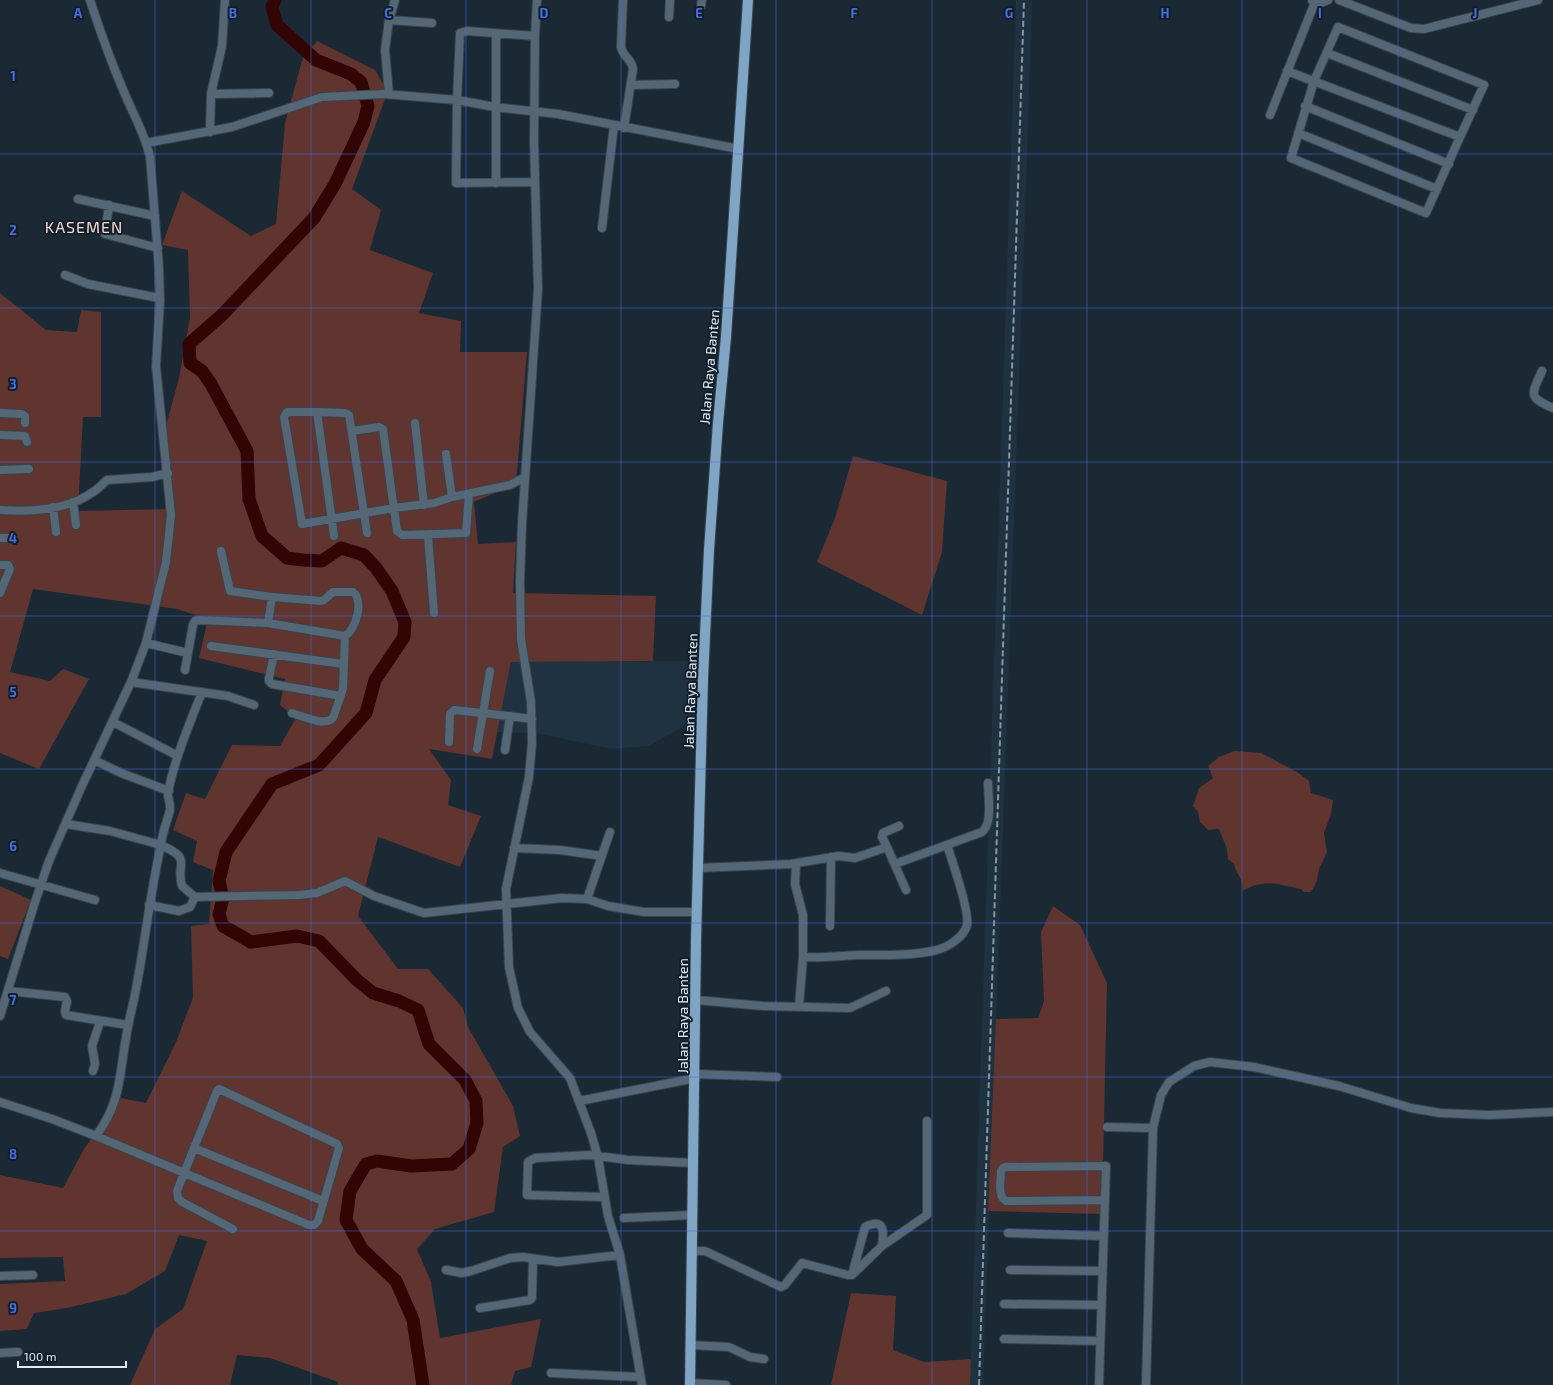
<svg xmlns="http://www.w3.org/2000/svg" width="1553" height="1385" viewBox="0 0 1553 1385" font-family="'Exo 2',sans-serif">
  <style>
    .built { fill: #1e3242 }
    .green { fill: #60342f }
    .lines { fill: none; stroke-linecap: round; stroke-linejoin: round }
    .river { stroke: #300504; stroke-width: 13 }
    .street-casing { stroke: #37444f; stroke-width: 10 }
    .primary-casing { stroke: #37444f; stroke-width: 12 }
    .street { stroke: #556675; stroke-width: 8 }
    .primary { stroke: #80a4c4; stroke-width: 10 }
    .rail { stroke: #8b969f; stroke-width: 2; stroke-dasharray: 6 3; stroke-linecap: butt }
    .grid { fill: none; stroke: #456ede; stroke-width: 1; stroke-opacity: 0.55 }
    .labels { text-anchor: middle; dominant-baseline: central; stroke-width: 4; stroke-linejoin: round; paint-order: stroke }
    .street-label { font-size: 14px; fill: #e3ecf4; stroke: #121f2a }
    .quarter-label { font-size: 16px; letter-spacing: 1px; fill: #fad7d1; stroke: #121f2a }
    .grid-label { font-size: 13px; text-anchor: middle; font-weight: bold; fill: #456ede; stroke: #121f2a; stroke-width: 4; stroke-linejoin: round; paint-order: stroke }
  </style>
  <rect width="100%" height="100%" fill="#1b2934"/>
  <path class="built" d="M1016 0H1032L1026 185 983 1385H970Z
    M693 661 689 723 649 746 612 749 535 733 497 732 511 662Z"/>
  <path class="green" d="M317 41 375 70 388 91 352 189 381 210 370 250 433 273 419 313 461 321 460 352H527L516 484 474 502 478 544 516 542 513 593 656 596 653 661 511 662 492 759 429 749 451 780 448 805 481 816 460 867 378 837 358 916 398 969H428L463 1008 468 1027 513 1106 520 1136 503 1147 494 1212 435 1229 417 1249 431 1282 440 1338 541 1319 531 1367 515 1371 511 1385H338V1382L270 1358 237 1355 230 1385H130L155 1329 183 1309 207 1241 179 1235 165 1271 126 1294 67 1308 34 1313 27 1329 0 1331V1284L65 1281 63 1257 0 1258V1175L63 1188 84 1149 121 1098 146 1103 176 1042 193 998 191 926 209 924 213 870 193 862 197 841 173 830 186 793 205 799 232 745 280 746 296 718 280 705 285 679 199 658 208 619 177 609 33 589 10 672 50 681 63 669 89 679 39 769 0 753V293L46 330 77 332 81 310 101 312V417H83L78 511 171 509 166 426 179 378 190 318 188 250 162 245 182 191 251 236 276 224 285 123 303 57Z
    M853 456 947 481 942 552 922 615 817 562 835 518Z
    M1234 751 1261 753 1297 772 1309 781 1311 793 1333 800 1331 814 1324 833 1327 852 1319 869 1317 881 1311 892H1304L1301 889C1275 884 1266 878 1242 891 1245 881 1235 872 1234 864L1228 859 1227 849 1219 829 1208 830 1200 822 1198 812 1193 806 1199 788 1213 778 1208 766 1219 757Z
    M0 886 31 900 8 959 0 956Z
    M1053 906 1080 925 1107 983 1102 1214 988 1211 996 1019 1038 1018 1044 1001 1041 932Z
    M851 1293 896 1296 893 1350 924 1362 971 1359 970 1385H831Z"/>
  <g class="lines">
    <path class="river" d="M275 0 272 7 277 25 316 60 351 74 361 82 368 106 364 122 335 184 314 218 222 315 189 344 190 363 202 371 211 384 247 451 249 499 262 536 287 558 303 560 322 561 341 548 364 555 376 568 392 591 405 622 404 637 375 680 366 713 319 765 272 784 226 852 219 881 223 898 219 914 223 926 251 942 297 936 319 941 357 980 373 993 399 1001 418 1010 429 1044 465 1080 476 1101 477 1123 469 1149 452 1164 411 1166 377 1161 366 1164 350 1191 346 1220 362 1249 396 1281 413 1320 423 1385"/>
    <defs>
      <path id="street" d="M395 0 389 20 432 23
        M537 0 535 36 534 140 538 289 522 523 520 581 521 639 531 702 532 743 529 777 506 889 509 967 518 1008 530 1032 570 1078 591 1133 598 1157 608 1216 620 1255 642 1385
        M623 0 621 47C623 57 632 59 633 69L624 128
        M1312 0 1321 3 1328 0
        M1339 0 1411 28 1424 29 1538 0
        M701 6 702 0
        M669 17 670 0
        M535 36 467 31 460 33 457 100 456 183 535 182
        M1327 53 1473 110
        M1287 71 1460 137 1484 85 1338 27 1314 81 1291 158 1426 213 1460 137
        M631 85 675 84
        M211 94 269 93
        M389 94 385 50 389 20
        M1305 106 1449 164
        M1270 115 1315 2
        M210 132 211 94 222 46 225 0
        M1298 133 1437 189
        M146 143 232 127 322 97 384 94 457 100 495 107 558 114 739 149
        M496 183V34
        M78 199 155 216
        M109 205 105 234 158 248
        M602 228 614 125
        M65 275 88 284 159 298
        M1542 371C1531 395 1528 397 1553 408
        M317 412H287L284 417 302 524 394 508 434 503 452 497 510 485 525 477
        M0 413 22 414 25 416V423
        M415 423 424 505
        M352 431 379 427 383 429 397 531 402 535 466 533 469 494
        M0 435 25 436 27 442
        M446 454 452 497
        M0 470 29 469
        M73 502 76 525
        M53 507 56 532
        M0 510C30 512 68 510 93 492 98 489 102 484 107 480L152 477 168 473
        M334 536 317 412 345 413 349 415 367 533
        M428 536 434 613
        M0 538H14
        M0 565H8L10 569 0 593
        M268 623 272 597
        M146 643 188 653 193 625 195 621 199 620 268 623 345 636C356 630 364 601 353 592H333L324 600 321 601 272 597 230 591 221 551
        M211 646 343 664
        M274 654 269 678V681L272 684 341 696
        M185 670 188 653
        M490 671 483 713 532 719
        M131 682 228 696 254 705
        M292 713C302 716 325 727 333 718L343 689 345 636
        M113 722 178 756
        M449 742 450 714 454 710 483 713 477 749
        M505 750 510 716
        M94 760 121 773 169 791
        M66 824 110 831 161 845C151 889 146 934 138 978 135 998 129 1018 126 1038 119 1077 121 1102 96 1136
        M887 847 882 837 883 833 899 826
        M514 848 560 850 602 856
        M796 864 795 884 803 915V957
        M895 864 982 832C993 823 988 797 988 783
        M698 868 791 864 839 856 855 858 887 847 906 890
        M0 873 95 900
        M195 897 182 886C175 862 194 860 161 845 162 833 167 822 170 810 171 803 167 798 168 792 175 758 189 725 202 692
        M587 899 610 832
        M149 905 179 911 190 907 195 897 298 895 317 893 345 881 374 896 424 913 562 898 587 899 608 906 644 912H697
        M830 926 831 857
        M9 991 65 997 67 1001 65 1011 66 1015 128 1025
        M696 1000 763 1006 850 1008 886 991
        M799 1006 803 957C821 958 839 956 858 955 883 955 912 956 937 950 948 947 964 937 967 925 970 912 952 860 947 845
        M0 1016 34 905 49 861 81 788 131 682 146 643 166 562 171 515 156 366 160 301 159 268 150 157C145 134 133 114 124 92 111 62 100 31 90 0
        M93 1071 95 1064 92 1046 100 1022
        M695 1074 777 1077
        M579 1101 696 1078
        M0 1102 52 1119 96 1136 309 1225H314L318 1221 339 1148 337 1144 219 1089 217 1091 194 1148
        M1107 1127 1153 1128 1146 1385
        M1153 1128 1161 1095 1169 1082 1194 1066 1210 1062 1254 1067 1339 1086 1411 1108 1440 1113 1489 1115 1553 1112
        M604 1197 527 1195 528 1162 535 1158 590 1155 628 1160 694 1163
        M624 1218 692 1215
        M233 1229 182 1202 178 1198 177 1191 194 1148 323 1201
        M1008 1233 1103 1236
        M692 1251H705L781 1287 785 1285 802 1263 848 1275 854 1273 882 1246 927 1215V1121
        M446 1270 462 1273 471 1271 510 1258 523 1257 558 1262 620 1255
        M1010 1270 1102 1271
        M852 1275 865 1227C885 1217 884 1232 882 1246
        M0 1276 33 1275
        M1004 1304 1101 1305
        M480 1308 530 1300 532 1298 533 1259
        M1004 1339 1100 1341
        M690 1345 729 1347 750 1357 764 1359
        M0 1353 18 1352
        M551 1373 640 1377
        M690 1383 726 1385
        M1099 1385 1106 1166 1005 1167 1003 1168 1001 1171C1001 1180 997 1196 1006 1201L1105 1200"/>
      <path id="primary" d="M690 1385 696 940 703 678 709 550 718 423 726 337 748 0"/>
    </defs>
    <use href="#street" class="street-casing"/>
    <use href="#primary" class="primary-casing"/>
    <use href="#street" class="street"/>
    <use href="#primary" class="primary"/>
    <path class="rail" d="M979 1385 1024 0"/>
  </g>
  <path class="grid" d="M155 0V1385M311 0V1385M466 0V1385M621 0V1385M776 0V1385M932 0V1385M1087 0V1385M1242 0V1385M1398 0V1385M0 154H1553M0 308H1553M0 462H1553M0 616H1553M0 769H1553M0 923H1553M0 1077H1553M0 1231H1553"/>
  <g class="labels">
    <g class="street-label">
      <text transform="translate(709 367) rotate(-85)">Jalan Raya Banten</text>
      <text transform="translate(690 691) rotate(-88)">Jalan Raya Banten</text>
      <text transform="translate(682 1016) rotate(-90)">Jalan Raya Banten</text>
    </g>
    <g class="quarter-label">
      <text x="84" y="226">KASEMEN</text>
    </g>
  </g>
  <g class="grid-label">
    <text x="78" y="18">A</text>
    <text x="233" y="18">B</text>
    <text x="388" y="18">C</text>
    <text x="544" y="18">D</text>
    <text x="699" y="18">E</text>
    <text x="854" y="18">F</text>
    <text x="1009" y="18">G</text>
    <text x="1165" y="18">H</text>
    <text x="1320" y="18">I</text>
    <text x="1475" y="18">J</text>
    <text x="13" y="81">1</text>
    <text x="13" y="235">2</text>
    <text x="13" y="389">3</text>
    <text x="13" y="543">4</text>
    <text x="13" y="697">5</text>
    <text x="13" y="851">6</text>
    <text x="13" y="1005">7</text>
    <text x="13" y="1159">8</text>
    <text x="13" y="1313">9</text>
  </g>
  <path d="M18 1361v6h108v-6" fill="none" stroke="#e3ecf4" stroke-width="2"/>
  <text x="24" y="1361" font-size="12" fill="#e3ecf4" stroke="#121f2a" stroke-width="3" paint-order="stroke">100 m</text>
</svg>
